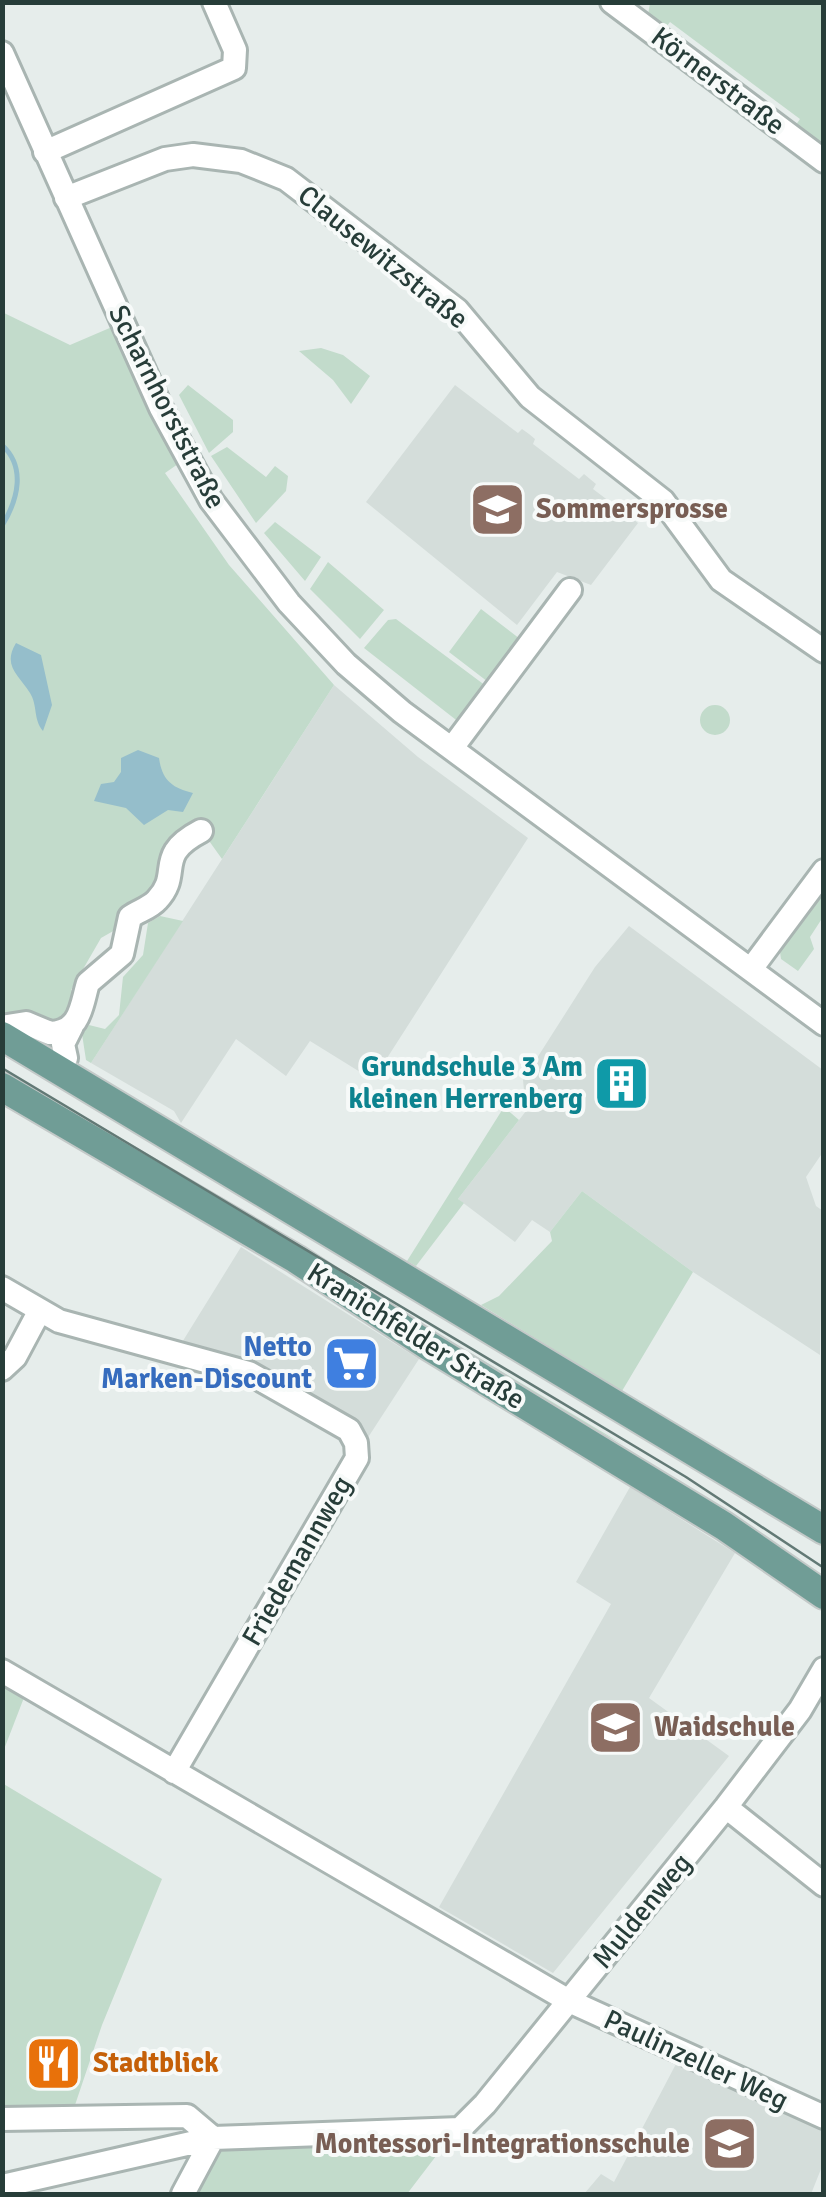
<svg xmlns="http://www.w3.org/2000/svg" width="826" height="2197" viewBox="0 0 826 2197" font-family="Signika,sans-serif">
  <style>
    .built { fill: #d4ddda }
    .green { fill: #c2dbcb }
    .water { fill: #95becb }
    .lines { fill: none; stroke-linecap: round; stroke-linejoin: round }
    .stream { stroke: #95becb; stroke-width: 5 }
    .minor-casing { stroke: #a9b5b2; stroke-width: 28 }
    .major-casing { stroke: #c3c9c8; stroke-width: 32 }
    .minor { stroke: #fff; stroke-width: 22 }
    .major { stroke: #709d96; stroke-width: 28 }
    .tram { stroke: #627975; stroke-width: 2.5 }
    .labels { text-anchor: middle; dominant-baseline: central; stroke-width: 8; stroke-linejoin: round; paint-order: stroke }
    .street-label { font-size: 28px; fill: #273d39; stroke: #f7faf9 }
    .education-label { font-size: 28px; font-weight: bold; fill: #785e54; stroke: #f7faf9; text-anchor: start }
    .culture-label { font-size: 28px; font-weight: bold; fill: #0d838f; stroke: #f7faf9; text-anchor: end }
    .shop-label { font-size: 28px; font-weight: bold; fill: #366cbe; stroke: #f7faf9; text-anchor: end }
    .food-label { font-size: 28px; font-weight: bold; fill: #c56008; stroke: #f7faf9; text-anchor: start }
  </style>
  <rect width="100%" height="100%" fill="#e6edeb"/>
  <path class="built" d="M455 385 518 433 522 429 529 434 535 439 533 444 579 479 584 474 596 484 593 489 638 523 591 585 557 572 517 625 366 502Z
    M334 685 418 757 528 838 373 1080 310 1041 286 1076 236 1039 181 1123 174 1111 91 1063Z
    M629 926 823 1070V1152L806 1177 816 1206 823 1211 820 1355 693 1272 582 1191 550 1232 532 1220 515 1242 458 1199 526 1111 523 1080 595 967Z
    M241 1247 419 1359 367 1439 352 1424 263 1370 181 1344Z
    M630 1487 735 1553 649 1698 729 1756 553 1973 439 1907 611 1604 576 1582Z
    M677 2062 823 2124V2164L811 2194H584L601 2174 614 2182Z"/>
  <path class="green" d="M650 3H823V152L793 129 800 119 670 22 663 31 648 15Z
    M2 312 70 345 112 327 178 464 165 473 229 565 334 685 222 859 202 831 115 930 101 938 71 990 76 993 65 1027 3 1016Z
    M321 348 343 355 370 376 351 404 333 380 299 351Z
    M188 385 233 420V432L209 453 179 395Z
    M227 447 266 477 275 466 288 476 286 491 256 523 211 456Z
    M275 522 321 557 305 581 264 533Z
    M328 562 384 610 360 639 310 589Z
    M481 609 524 642 492 685 449 652Z
    M396 619 486 686 460 723 364 648 388 620Z
    M700 720a15 15 0 1 1 30 0a15 15 0 1 1-30 0Z
    M823 895V917L810 937 814 949 798 971 781 959 780 952Z
    M160 916 183 921 91 1063 86 1060 82 1034 89 1025 105 1029 119 1015 123 977 143 955 148 923Z
    M504 1107 519 1120 458 1199 464 1203 416 1266 407 1261Z
    M582 1191 693 1272 622 1391 481 1305 499 1296 552 1241 550 1232Z
    M471 1353 624 1445 471 1363Z
    M3 1682 25 1695 3 1752Z
    M2 1783 162 1879 102 2025 75 2105 3 2109Z
    M449 2139 407 2194H194L217 2144Z"/>
  <path class="water" d="M16 643 41 655 52 705 43 731C33 719 38 706 30 693 19 675 2 666 16 643Z
    M138 750 159 758C162 780 172 788 193 793L183 812 168 810 144 825 126 808 94 801 101 784 114 782 121 772V758Z"/>
  <g class="lines">
    <path class="stream" d="M2 445C26 467 18 499 3 524"/>
    <defs>
      <path id="minor" d="M612 2 824 161
        M2 53 161 408 211 500 289 603 346 664 402 712 824 1024
        M45 152 234 68 235 50 214 2
        M66 198 165 159 193 155 241 161 286 179 457 310 530 397 663 501 721 580 824 651
        M452 748 570 590
        M751 969 824 871
        M7 1026 26 1023 50 1033C81 1032 81 1006 88 983L122 954 130 917C138 911 150 908 157 900 183 873 153 856 201 831
        M66 1058 63 1044 72 1026
        M2 1288 59 1321 249 1373 349 1430 356 1443 357 1458 174 1772
        M2 1369 15 1357 39 1312
        M2 1671 569 2001 824 2117
        M726 1807 824 1885
        M2 2119 187 2116 213 2138 183 2194
        M2 2186 213 2138 460 2129 485 2104 726 1807 800 1710 824 1669"/>
      <path id="major" d="M2 1036 824 1530
        M2 1087 296 1259 427 1345 724 1526 824 1595"/>
    </defs>
    <use href="#minor" class="minor-casing"/>
    <use href="#major" class="major-casing"/>
    <use href="#minor" class="minor"/>
    <use href="#major" class="major"/>
    <path class="tram" d="M2 1068 686 1477 824 1568"/>
  </g>
  <defs>
    <symbol id="school-square" viewBox="-11 -11 22 22"><rect x="-9" y="-9" width="18" height="18" rx="4" fill="#8d6e63" stroke="#f7faf9"/><path d="M0-5L7-2L0 1L-7-2ZM-4 1L0 2.5L4 1V4Q0 6-4 4Z" fill="#fff"/></symbol>
    <symbol id="building-square" viewBox="-11 -11 22 22"><rect x="-9" y="-9" width="18" height="18" rx="4" fill="#0f9aa8" stroke="#f7faf9"/><path d="M-4-6H4V6H1V3H-1V6H-4ZM-2.5-4.3h1.7v1.8h-1.7ZM.8-4.3h1.7v1.8H.8ZM-2.5-1h1.7V.8h-1.7ZM.8-1h1.7V.8H.8Z" fill="#fff"/></symbol>
    <symbol id="supermarket-square" viewBox="-11 -11 22 22"><rect x="-9" y="-9" width="18" height="18" rx="4" fill="#3f7fe0" stroke="#f7faf9"/><path d="M-6-5.5h2.5l.6 2H6L4.5 2H-2.5L-4.4-4H-6ZM-1.5 3.2a1.3 1.3 0 1 0 .1 0ZM3 3.2a1.3 1.3 0 1 0 .1 0Z" fill="#fff"/></symbol>
    <symbol id="restaurant-square" viewBox="-11 -11 22 22"><rect x="-9" y="-9" width="18" height="18" rx="4" fill="#e8710a" stroke="#f7faf9"/><path d="M-5-6h1v4h1v-4h1v4h1v-4h1v5L-1.5 .5V6h-2V.5L-5-1ZM5-6V6H3V1.5H1.5Q1.5-4 5-6Z" fill="#fff"/></symbol>
  </defs>
  <g fill-rule="evenodd">
    <use href="#school-square" x="466" y="478" width="63" height="63"/>
    <use href="#building-square" x="590" y="1052" width="63" height="63"/>
    <use href="#supermarket-square" x="320" y="1332" width="63" height="63"/>
    <use href="#school-square" x="584" y="1696" width="63" height="63"/>
    <use href="#restaurant-square" x="22" y="2032" width="63" height="63"/>
    <use href="#school-square" x="698" y="2112" width="63" height="63"/>
  </g>
  <g class="labels">
    <g class="street-label">
      <text transform="translate(718 81) rotate(37)">Körnerstraße</text>
      <text transform="translate(383 257) rotate(39)">Clausewitzstraße</text>
      <text transform="translate(167 407) rotate(63)">Scharnhorststraße</text>
      <text transform="translate(416 1336) rotate(32)">Kranichfelder Straße</text>
      <text transform="translate(297 1561) rotate(-60)">Friedemannweg</text>
      <text transform="translate(642 1911) rotate(-51)">Muldenweg</text>
      <text transform="translate(696 2060) rotate(25)">Paulinzeller Weg</text>
    </g>
    <g class="education-label">
      <text x="536" y="509">Sommersprosse</text>
      <text x="654" y="1727">Waidschule</text>
      <text x="690" y="2144" text-anchor="end">Montessori-Integrationsschule</text>
    </g>
    <g class="culture-label">
      <text x="583" y="1067">Grundschule 3 Am<tspan x="583" dy="32">kleinen Herrenberg</tspan></text>
    </g>
    <g class="shop-label">
      <text x="312" y="1347">Netto<tspan x="312" dy="32">Marken-Discount</tspan></text>
    </g>
    <g class="food-label">
      <text x="93" y="2063">Stadtblick</text>
    </g>
  </g>
  <rect width="826" height="2197" fill="none" stroke="#273d39" stroke-width="10"/>
</svg>
